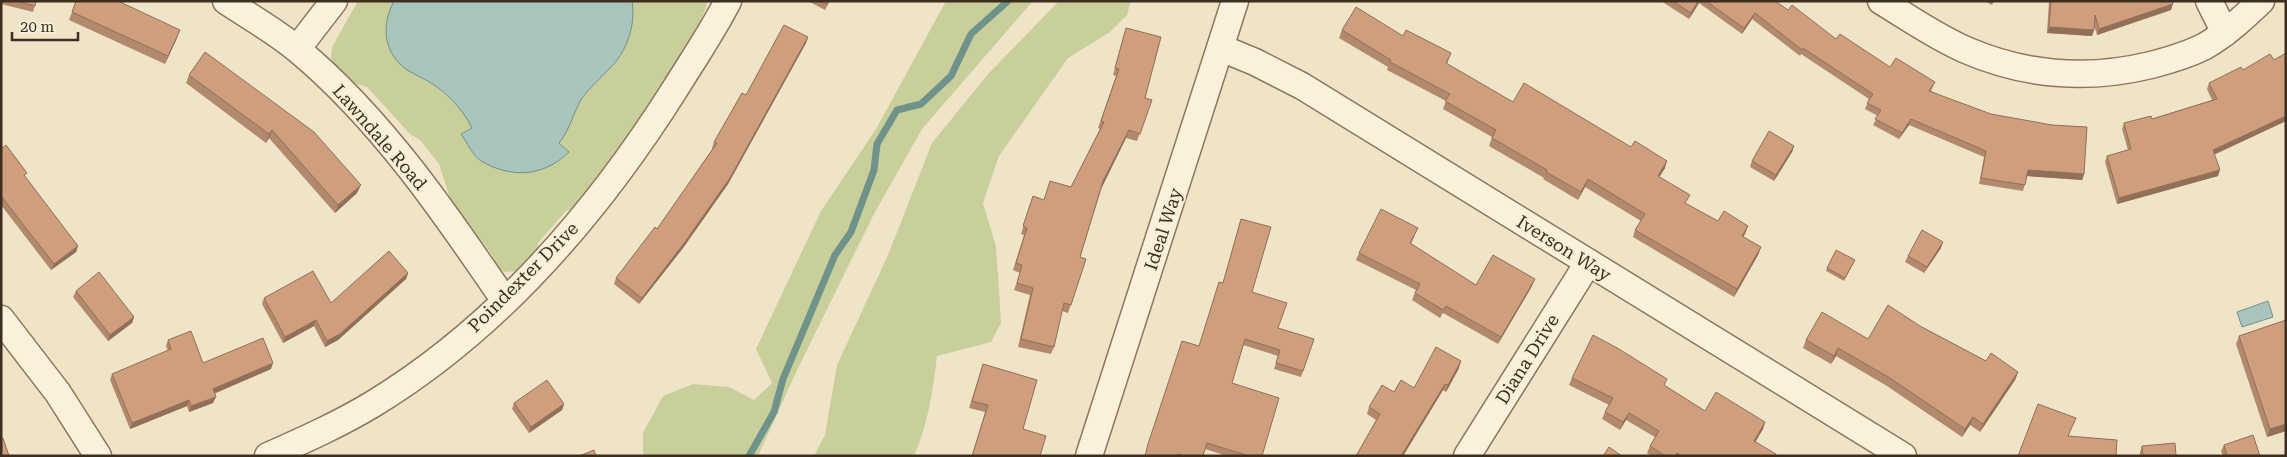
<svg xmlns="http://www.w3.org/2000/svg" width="2287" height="457" viewBox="0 0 2287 457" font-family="'Roboto Serif',serif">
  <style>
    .green { fill: #c9cf9b }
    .water { fill: #a9c4bc; stroke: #6f938a }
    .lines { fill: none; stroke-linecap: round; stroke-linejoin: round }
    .stream { stroke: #6f938a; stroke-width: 7 }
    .street-casing { stroke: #8d765c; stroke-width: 29 }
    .street { stroke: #faf1dc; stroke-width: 26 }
    .wall { fill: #b2896c }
    .shaded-wall { fill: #916f58 }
    .building { fill: #cf9f7d; stroke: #916f58 }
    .labels { text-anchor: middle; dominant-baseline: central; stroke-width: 4; stroke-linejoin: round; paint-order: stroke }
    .street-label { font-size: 18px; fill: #3d2e20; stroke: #f7eed8 }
  </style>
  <rect width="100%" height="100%" fill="#f0e4c8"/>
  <path class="green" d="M358 1H708C702 24 686 46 674 65 643 115 610 163 573 209L566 211 538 243 537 250 517 271 504 272 498 267 492 255 450 198 439 164 420 140 410 134 367 87 356 84 335 68 331 57 332 47Z
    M946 1H1033L922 129 874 214 798 368 758 456H643V433L663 396 693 384 729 387 754 400 772 383 756 349 821 211 876 129Z
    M1059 1H1131L1127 15 1110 32 1068 58 999 156 983 203 996 247 999 289 1001 323 991 342 937 356C933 391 928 423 914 456H814L825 435 837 365 888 255 932 143 988 74Z"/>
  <path class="water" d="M394 1H632C636 25 627 52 609 69 600 79 590 87 582 98 573 113 570 130 559 143L569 152C547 173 522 178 493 167 487 164 478 161 474 154 469 148 466 141 461 134L472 128C464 112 452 98 437 87 428 80 417 76 407 70 383 53 381 25 394 1Z
    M2268 301 2273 317 2242 327 2237 312Z"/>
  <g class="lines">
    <path class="stream" d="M749 456 774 412 783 379 835 255 851 232 874 170 877 144 897 110 921 104 951 76 971 34 1008 1"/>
    <defs>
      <path id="street" d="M226 1C250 17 277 32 298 50 381 119 445 213 505 301
        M1881 1C1909 18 1936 37 1966 50 2026 76 2089 80 2151 65 2170 60 2188 55 2205 46 2226 34 2243 18 2261 1
        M2209 1 2225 33
        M1221 48 1255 62 1302 86 1903 456
        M297 49 334 1
        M1 319 58 393 98 456
        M268 456C304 440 340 424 373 404 498 328 598 211 675 89 693 60 712 32 728 1
        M1089 456 1235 1
        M1467 456 1588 263"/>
    </defs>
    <use href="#street" class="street-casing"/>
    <use href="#street" class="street"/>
  </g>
  <path class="wall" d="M1 1H36L33 12 1 4Z
    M808 1H830L825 10Z
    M1661 1H1775L1788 10 1836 39 1890 67 1935 82 1931 91 2084 174 2082 180 2027 176 2023 191 1979 184 1984 157 1909 125 1899 139 1873 125 1878 116 1865 109 1869 99 1801 54 1800 56 1752 19 1742 34 1699 3 1689 19Z
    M1984 1H1994L1992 5Z
    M2049 1H2172L2171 10 2097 35 2094 25V30L2092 36 2047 33Z
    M72 12 177 38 165 64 69 20Z
    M1126 28 1145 98 1152 100 1137 141 1126 138 1102 187 1080 257 1086 259 1068 313 1062 311 1054 347 1051 354 1018 347 1030 295 1014 290 1020 273 1013 270 1024 235 1021 234 1030 204 1044 200 1071 187 1100 129 1098 128 1116 76 1113 75Z
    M1342 30 1403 36 1451 53 1447 64 1513 102 1665 168 1659 177 1686 204 1718 221 1748 226 1743 237 1761 247 1758 255 1734 297 1633 237 1635 230 1641 221 1585 187 1578 200 1543 179 1544 178 1489 146 1492 137 1443 109 1446 101 1387 70 1388 67 1339 38Z
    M808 37 806 43 728 184 683 248 639 304 614 284 616 278 657 229 713 148H712L714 142 746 95Z
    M205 52 357 193 335 213 269 138 266 143 186 83 189 75Z
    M2286 53V121L2214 155 2218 176 2117 204 2105 162 2107 156 2128 150 2122 129 2124 123 2152 119 2212 100 2207 89 2209 83 2243 70 2274 60Z
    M1794 146 1792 152 1774 181 1750 167 1752 161Z
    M1 149 25 177 78 246 76 252 51 270 1 205Z
    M1241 219 1252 292 1278 328 1314 339 1301 377 1274 369 1278 356 1243 345 1232 383 1262 456H1227L1205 449 1203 456H1145L1182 341 1199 346 1223 283Z
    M1415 235 1411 244 1476 285 1532 286 1498 344 1443 313 1440 318 1412 300 1416 290 1356 260 1359 253Z
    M1941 248 1924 273 1905 262 1908 256Z
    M1855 260 1844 281 1826 271 1827 268Z
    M408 273 406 279 338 340 325 347 314 326 283 343 262 304 264 298 331 303Z
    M76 291 134 317 132 323 108 341 73 297Z
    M2286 320V431L2267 437 2236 344 2239 336Z
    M1920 326 1986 361 2018 372 2015 380 1980 432 1970 425 1962 437 1887 386 1836 356 1831 364 1803 348 1806 340 1868 339Z
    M168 340 203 363 271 369 214 394 213 403 189 412 187 406 130 429 110 380 112 374 168 351 166 346Z
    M983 364 1023 429 1040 456H972L985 412 969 408Z
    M1459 368 1446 392 1443 390 1403 456H1356L1376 420 1367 414 1369 407 1394 392 1414 388Z
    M1572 378 1665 386 1705 411 1765 422 1763 429 1755 441 1776 456H1651L1647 453 1650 446 1655 437 1626 420 1620 430 1602 419 1605 412 1609 405 1569 385Z
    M514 403 564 404 562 410 529 433 512 409Z
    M2224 445 2260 456H2223L2221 451Z
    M2142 446 2176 456H2140V452Z"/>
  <path class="shaded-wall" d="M1698 1H1699V3L1689 19 1691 13Z
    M2173 4 2171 10 2097 35 2099 29Z
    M1755 13 1752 19 1742 34 1744 28Z
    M2049 27 2094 30 2092 36 2047 33Z
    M180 30 177 38 165 64 168 56Z
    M808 37 806 43 728 184 683 248 639 304 642 298Z
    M2286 116V121L2210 156 2213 150Z
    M1911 119 1909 125 1899 139 1902 133Z
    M272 130 269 138 266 143 269 134Z
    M1129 130 1126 138 1101 189 1103 181Z
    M1794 146 1792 152 1774 181 1776 175Z
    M1667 161 1665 168 1655 184 1658 176Z
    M2028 170 2084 174 2082 180 2026 176Z
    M2220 170 2218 176 2117 204 2119 198Z
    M1588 179 1585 187 1578 200 1581 192Z
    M361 185 357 193 335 213 338 205Z
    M1748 226 1745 234 1739 244 1742 236Z
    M1943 242 1941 248 1924 273 1927 267Z
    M78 246 76 252 51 270 54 264Z
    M1761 247 1758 255 1734 297 1737 289Z
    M408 273 406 279 338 340 325 347 327 341Z
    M1535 279 1532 286 1498 344 1501 337Z
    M134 317 132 323 108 341 110 335Z
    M316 320 314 326 283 343 285 337Z
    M1838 348 1836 356 1831 364 1834 356Z
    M1461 361 1459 368 1446 392 1448 385Z
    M273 363 271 369 210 395 213 389Z
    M2018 372 2015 380 1980 432 1983 424Z
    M1445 384 1443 390 1403 456H1401Z
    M216 397 213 403 189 412 191 406Z
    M189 400 187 406 130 429 132 423Z
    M564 404 562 410 529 433 531 427Z
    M1629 413 1626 420 1620 430 1623 422Z
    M1973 417 1970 425 1962 437 1965 429Z
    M1765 422 1763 429 1752 448 1754 441Z
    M2286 424V431L2267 437 2270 429Z"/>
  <path class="building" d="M16 1H36L35 6Z
    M76 1H118L180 30 168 56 72 12Z
    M822 1H829L827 4Z
    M1673 1H1698L1691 13Z
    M1706 1H1775L1788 10 1792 5 1836 39 1840 34 1890 67 1896 58 1935 82 1929 91 1991 114 2052 125 2087 127 2084 174 2028 170 2025 185 1981 178 1986 151 1911 119 1902 133 1875 119 1881 110 1867 103 1873 94 1803 48 1802 50 1755 13 1744 28Z
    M2051 1H2172L2173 4 2099 29 2095 15 2094 30 2049 27Z
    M1356 7 1403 36 1406 30 1451 53 1446 63 1513 102 1524 83 1631 147 1635 141 1667 161 1658 176 1690 195 1685 203 1718 221 1724 211 1748 226 1742 236 1761 247 1737 289 1635 230 1645 214 1588 179 1581 192 1546 172 1547 170 1492 138 1496 130 1445 101 1450 94 1390 62 1391 60 1342 30Z
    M784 25 808 37 730 178 685 242 642 298 616 278 655 227 657 229 717 143 714 142 742 93 746 95Z
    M1126 28 1161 37 1145 98 1152 100 1140 134 1129 130 1103 181 1080 257 1086 259 1071 305 1064 303 1054 347 1021 339 1033 288 1017 283 1022 265 1016 263 1027 228 1023 226 1033 196 1044 200 1050 181 1071 187 1104 122 1101 121 1119 69 1115 68Z
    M205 52 314 132 361 185 338 205 272 130 269 134 189 75Z
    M2286 53V116L2213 150 2220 170 2119 198 2107 156 2131 149 2124 123 2151 116 2152 119 2217 99 2209 83 2241 67 2243 70 2270 54 2274 60Z
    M1769 131 1794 146 1776 175 1752 161Z
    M6 145 27 173 24 175 78 246 54 264 1 196V149Z
    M1381 209 1418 228 1410 243 1476 285 1493 255 1535 279 1501 337 1446 306 1443 310 1415 293 1420 284 1359 253Z
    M1241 219 1271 227 1252 292 1287 303 1278 328 1314 339 1303 371 1276 363 1280 350 1245 339 1232 383 1279 398 1262 456H1249L1207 443 1203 456H1184L1178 454 1177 456H1145L1148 444 1182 341 1199 346 1219 282 1223 283Z
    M1922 230 1943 242 1927 267 1908 256Z
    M1836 250 1855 260 1845 278 1827 268Z
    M389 251 408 273 340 334 327 341 316 320 285 337 264 298 313 271 331 303Z
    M99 272 134 317 110 335 76 291Z
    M1888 305 1920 326 1986 361 1991 353 2018 372 1983 424 1973 417 1965 429 1890 378 1838 348 1834 356 1806 340 1822 312 1868 339Z
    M2286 320V424L2270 429 2239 336Z
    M191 331 203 363 263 338 273 363 213 389 216 397 191 406 189 400 132 423 112 374 171 349 168 340Z
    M1593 335 1619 349 1667 379 1664 385 1705 411 1716 392 1765 422 1754 441 1776 454 1775 456H1682L1677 453 1675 456H1665L1650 446 1659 431 1629 413 1623 422 1605 412 1613 398 1572 378Z
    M1436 347 1461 361 1448 385 1445 384 1401 456H1356L1380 414 1369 407 1382 385 1394 392 1401 380 1414 388Z
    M983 364 1037 380 1023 429 1046 436 1040 456H972L988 405 972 401Z
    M547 380 564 404 531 427 514 403Z
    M2038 404 2076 418 2068 436 2117 440 2116 456H2018Z
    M2253 435 2260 456H2227L2224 445Z
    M3 438 9 456H1V439Z
    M2175 443 2176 456H2143L2142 446Z
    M1609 447 1622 456H1603Z
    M594 450 596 456H579Z"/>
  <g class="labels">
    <g class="street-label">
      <text transform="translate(380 137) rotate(49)">Lawndale Road</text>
      <text transform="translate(1163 229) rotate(-72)">Ideal Way</text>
      <text transform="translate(1564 248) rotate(32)">Iverson Way</text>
      <text transform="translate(523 277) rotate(-45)">Poindexter Drive</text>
      <text transform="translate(1527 359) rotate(-58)">Diana Drive</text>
    </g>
  </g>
  <rect width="2287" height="457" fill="none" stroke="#3d2e20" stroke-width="5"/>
  <path d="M12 32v8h66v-8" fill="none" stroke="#3d2e20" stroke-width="2.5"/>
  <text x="20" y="32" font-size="15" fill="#3d2e20" stroke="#f7eed8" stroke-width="4" paint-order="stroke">20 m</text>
</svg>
